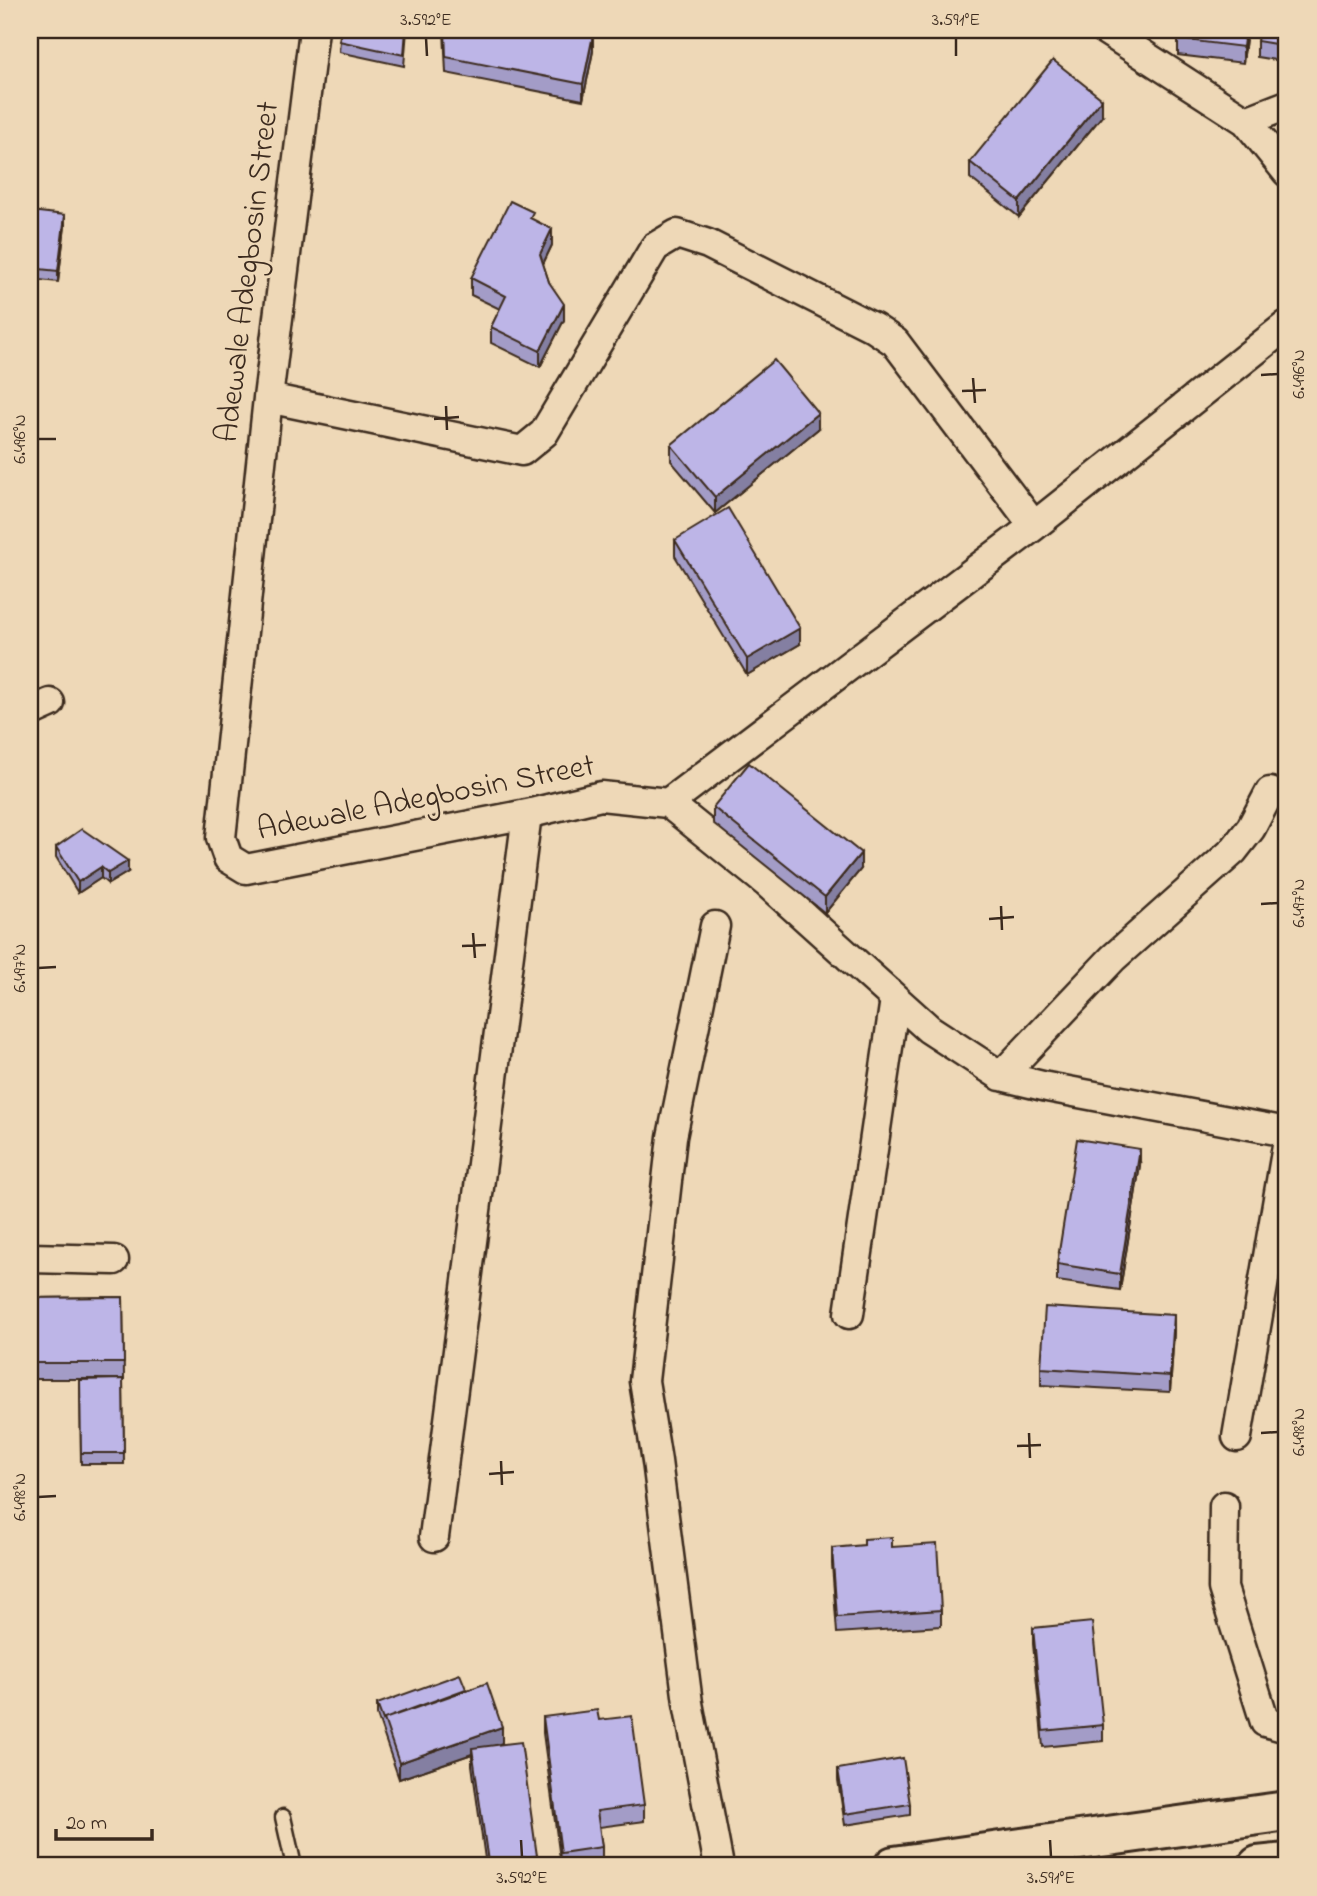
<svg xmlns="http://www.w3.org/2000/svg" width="1317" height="1896" viewBox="0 0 1317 1896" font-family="'Indie Flower',sans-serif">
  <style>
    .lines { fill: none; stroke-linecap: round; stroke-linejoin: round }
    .service-casing { stroke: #3b2a1e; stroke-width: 19 }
    .minor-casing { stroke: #3b2a1e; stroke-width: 33 }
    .secondary-casing { stroke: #3b2a1e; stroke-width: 44 }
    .service { stroke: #eed8b7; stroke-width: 14 }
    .minor { stroke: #eed8b7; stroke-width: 28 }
    .secondary { stroke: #eed8b7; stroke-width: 38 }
    .wall { fill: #a39cc7; stroke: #3b2a1e; stroke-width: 2 }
    .shaded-wall { fill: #847fa2; stroke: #3b2a1e; stroke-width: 2 }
    .building { fill: #bdb5e7; stroke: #3b2a1e; stroke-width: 2 }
    .ticks { fill: none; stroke: #3b2a1e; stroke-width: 2.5 }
    .labels { text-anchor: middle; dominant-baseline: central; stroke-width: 6; stroke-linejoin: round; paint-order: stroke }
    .street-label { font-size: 32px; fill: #3b2a1e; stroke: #eed8b7 }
    .neatline { fill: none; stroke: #3b2a1e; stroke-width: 2.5 }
    .ticks-label { font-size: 18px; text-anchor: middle; fill: #3b2a1e }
  </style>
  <rect width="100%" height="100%" fill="#eed8b7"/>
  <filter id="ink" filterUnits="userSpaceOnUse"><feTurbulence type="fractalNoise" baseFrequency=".0143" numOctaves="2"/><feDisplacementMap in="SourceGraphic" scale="14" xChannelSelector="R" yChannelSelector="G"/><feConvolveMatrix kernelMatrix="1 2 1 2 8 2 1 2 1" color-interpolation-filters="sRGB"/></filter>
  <g filter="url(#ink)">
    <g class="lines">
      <defs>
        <path id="service" d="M283 1817 294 1866"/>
        <path id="minor" d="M314 30 268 398 221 838 228 858 246 869 527 814 601 796 668 803 767 883 929 1029 1001 1076 1047 1087 1287 1132
          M1105 30 1246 121 1287 172
          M1246 121 1287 105
          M268 398 522 451 544 433 655 247 677 234 708 244 874 328 895 342 1034 526
          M30 712 50 703
          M668 803 1034 526 1287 325
          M715 926 672 1137 644 1381 657 1461 688 1703 719 1866
          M1001 1076 1113 958 1233 851 1251 828 1270 792
          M30 1258 114 1260
          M849 1314 895 999
          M1237 1437 1287 1146
          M1224 1506 1223 1588 1265 1722 1287 1728
          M434 1537 527 814"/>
        <path id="secondary" d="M894 1866 1287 1811
          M1258 1866 1287 1863"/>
      </defs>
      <use href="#service" class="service-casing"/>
      <use href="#minor" class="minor-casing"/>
      <use href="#secondary" class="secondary-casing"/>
      <use href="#service" class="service"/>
      <use href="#minor" class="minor"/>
      <use href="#secondary" class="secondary"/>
    </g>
    <path class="wall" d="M341 30H407L404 66 339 52Z
      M444 30H558L593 51 583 100 446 73Z
      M1247 30 1243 63 1178 55V39Z
      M1287 30V62L1257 57V41Z
      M1102 116 1019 217 970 178V162Z
      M30 211 65 226 58 282 30 279Z
      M533 220 552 245 543 264 549 282 564 320 540 367 491 343V327L500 309 471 295V278Z
      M818 429 715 513 671 461V445Z
      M675 540 800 644 747 675 675 556Z
      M713 807 861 869 825 913 713 823Z
      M56 847 128 872 108 884 101 878 78 893 56 857Z
      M1140 1165 1120 1290 1057 1281V1264Z
      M123 1297 124 1379H30V1298Z
      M1174 1331 1170 1392 1041 1385V1368Z
      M123 1379 124 1464H81L80 1380Z
      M832 1548 941 1610V1626L837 1633 832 1564Z
      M1033 1628 1103 1725V1741L1043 1747 1033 1644Z
      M466 1690 502 1743 498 1745 537 1856V1866H486L472 1765V1754L399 1779 377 1715V1704Z
      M543 1717 599 1720 644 1805V1821L599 1827 602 1847V1863L579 1866H561L543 1733Z
      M838 1769 910 1804V1815L845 1825 838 1780Z"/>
    <path class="shaded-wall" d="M1245 30H1247L1243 63V47Z
      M593 35V51L583 100V84Z
      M1102 99V116L1019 217V201Z
      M65 215V226L58 282V271Z
      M552 229V245L540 270V254Z
      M564 304V320L540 367V351Z
      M818 413V429L715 513V497Z
      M800 628V644L747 675V659Z
      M861 853V869L825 913V897Z
      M128 861V872L108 884V873Z
      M101 867V878L78 893V882Z
      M32 875V886L30 888V877Z
      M1140 1149V1165L1120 1290V1274Z
      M1174 1315V1331L1170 1392V1376Z
      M502 1727V1743L473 1754 472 1748V1754L399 1779V1763Z"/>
    <path class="building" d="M341 30H406L404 55 339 41Z
      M445 30H558L593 35 583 84 446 57Z
      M1179 30H1245L1243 47 1178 39Z
      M1259 30H1287V46L1257 41Z
      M1053 60 1102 99 1019 201 970 162Z
      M510 201 533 212 530 218 552 229 540 254 549 282 564 304 540 351 491 327 506 296 471 278Z
      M30 211 65 215 58 271 30 268Z
      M774 360 818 413 715 497 671 445Z
      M728 508 800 628 747 659 675 540Z
      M749 763 861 853 825 897 713 807Z
      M82 829 128 861 108 873 101 867 78 882 56 847Z
      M1077 1139 1140 1149 1120 1274 1057 1264Z
      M123 1297 124 1363H30V1298Z
      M1045 1307 1174 1315 1170 1376 1041 1368Z
      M123 1379 124 1453H81L80 1380Z
      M892 1537V1547L937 1544 941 1610 837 1617 832 1548 864 1545V1539Z
      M1092 1622 1103 1725 1043 1731 1033 1628Z
      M460 1674 466 1689 384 1719 383 1720 377 1704Z
      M487 1683 502 1727 399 1763 384 1719Z
      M597 1710 599 1720 632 1716 644 1805 597 1811 602 1847 561 1853 543 1717Z
      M521 1742 537 1856 488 1862 472 1748Z
      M903 1758 910 1804 845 1814 838 1769Z"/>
  </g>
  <path class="ticks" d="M426 38 427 56M956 38V56M1261 375 1278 374M973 378 975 403M962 391 986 390M446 406 447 430M434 419 459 417M38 439H56M1261 904 1278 903M1001 906 1002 930M989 919 1014 917M473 933 475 958M462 946 486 945M38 968 56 967M1029 1433 1030 1458M1261 1433 1278 1432M1017 1446 1041 1445M501 1461 502 1485M489 1474 514 1472M38 1497 56 1496M521 1840 522 1857M1050 1840 1051 1857"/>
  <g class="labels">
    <g class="street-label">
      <text transform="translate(249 272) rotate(-83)">Adewale Adegbosin Street</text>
      <text transform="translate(426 799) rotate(-11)">Adewale Adegbosin Street</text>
    </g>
  </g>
  <rect width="1317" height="1896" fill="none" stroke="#eed8b7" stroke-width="77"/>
  <path d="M56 1829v10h96v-10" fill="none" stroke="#3b2a1e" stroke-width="3.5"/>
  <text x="66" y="1829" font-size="21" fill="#3b2a1e" stroke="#eed8b7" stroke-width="5" paint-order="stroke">20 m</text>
  <rect x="38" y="38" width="1240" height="1819" class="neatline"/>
  <g class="ticks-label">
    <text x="426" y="25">3.592°E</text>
    <text x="956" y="25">3.591°E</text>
    <text transform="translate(1298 374) rotate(-90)" y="6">6.496°N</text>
    <text transform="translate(19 439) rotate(-90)" y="6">6.496°N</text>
    <text transform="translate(1298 903) rotate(-90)" y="6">6.497°N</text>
    <text transform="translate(19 968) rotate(-90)" y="6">6.497°N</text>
    <text transform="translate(1298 1432) rotate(-90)" y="6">6.498°N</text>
    <text transform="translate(19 1497) rotate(-90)" y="6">6.498°N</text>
    <text x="522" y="1883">3.592°E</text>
    <text x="1051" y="1883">3.591°E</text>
  </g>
</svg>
